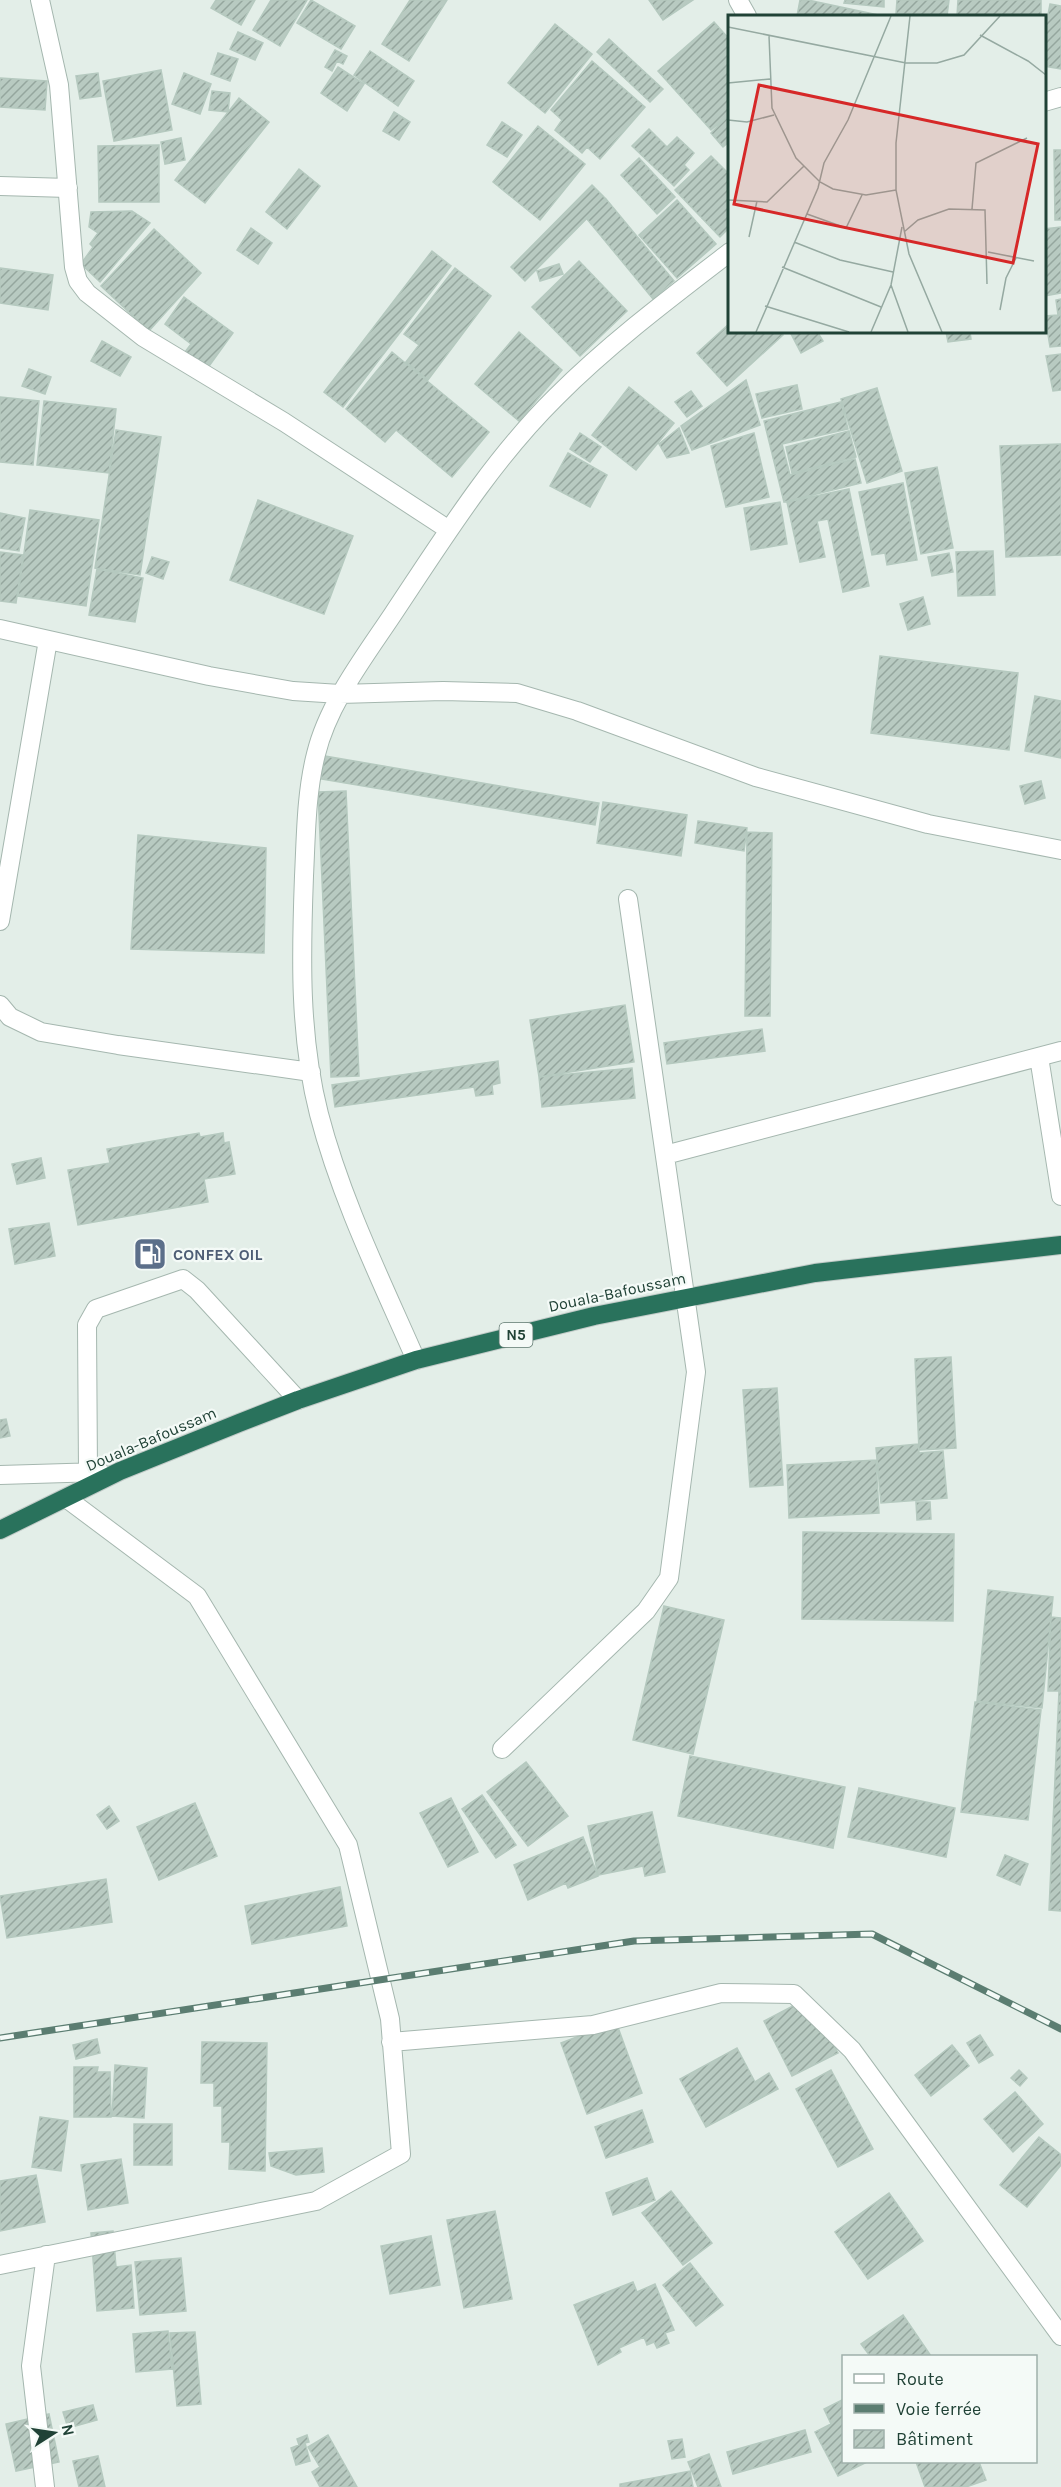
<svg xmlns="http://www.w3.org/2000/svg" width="1061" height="2487" viewBox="0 0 1061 2487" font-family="Karla,sans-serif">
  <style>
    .building { fill: url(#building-hatch); stroke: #b5c9bf; stroke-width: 1.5 }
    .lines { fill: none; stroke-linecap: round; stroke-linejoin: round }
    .minor-casing { stroke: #a5b7af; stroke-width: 20 }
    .highway-casing { stroke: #c1cac7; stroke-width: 20 }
    .minor { stroke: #fff; stroke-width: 18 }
    .highway { stroke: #29725c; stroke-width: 18 }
    .rail-casing { stroke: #5b7d71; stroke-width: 7 }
    .rail { stroke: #f4faf7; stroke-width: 4.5; stroke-dasharray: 14; stroke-linecap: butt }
    .labels { text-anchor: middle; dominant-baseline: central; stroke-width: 4.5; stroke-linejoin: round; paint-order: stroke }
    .shield { fill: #f4faf7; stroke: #607970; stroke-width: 1.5 }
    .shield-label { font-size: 15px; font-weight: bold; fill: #204236 }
    .service-label { font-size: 16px; font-weight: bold; fill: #4e5e75; stroke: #f4faf7; text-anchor: start }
    .street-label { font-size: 16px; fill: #204236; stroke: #f4faf7 }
    .inset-road { fill: none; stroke: #95a9a1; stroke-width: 1.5 }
    .view { fill: #d62828; fill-opacity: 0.15; stroke: #d62828; stroke-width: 3 }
    .inset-edge { fill: none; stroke: #204236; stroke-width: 3 }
  </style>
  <defs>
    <pattern id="building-hatch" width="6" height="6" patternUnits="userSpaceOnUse" patternTransform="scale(1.5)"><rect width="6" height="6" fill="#b8cac1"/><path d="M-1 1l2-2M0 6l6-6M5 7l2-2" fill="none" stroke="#95a69e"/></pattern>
  </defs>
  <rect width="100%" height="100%" fill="#e3eee8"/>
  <path class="building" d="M216 0H255L241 25 211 8Z
    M271 0H307L280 46 253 30Z
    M311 0 355 26 341 49 297 23Z
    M410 0H447L409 61 382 44Z
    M649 0H693L663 20Z
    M800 0H808L883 16H797Z
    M845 0H884V7L844 3Z
    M897 0H949L947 16 896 14Z
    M958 0H1041V16H957Z
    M1050 4 1061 6V69L1044 66V35Z
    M714 22 730 40V114L711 130 658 71Z
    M555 24 592 54 545 113 508 83Z
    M238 32 263 43 255 60 230 49Z
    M609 39 663 89 650 102 597 52Z
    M335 50 347 56 343 64 337 61 332 71 325 67Z
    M370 51 414 81 398 106 354 75Z
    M218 53 238 59 230 81 211 74Z
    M592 61 645 107 600 159 587 147 582 153 555 130 562 120 551 110Z
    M338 67 364 84 347 111 321 93Z
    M161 70 172 130 114 141 103 81Z
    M98 73 101 96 80 99 76 76Z
    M184 73 211 84 200 114 172 104Z
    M0 78 47 81 45 110 0 107Z
    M212 91 230 93 228 112 209 110Z
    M239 98 269 122 205 203 175 180Z
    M394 112 410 122 399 140 383 131Z
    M729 115 730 141 723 147 711 133Z
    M502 122 522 135 507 157 487 145Z
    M538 126 585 164 540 220 493 182Z
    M649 129 667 147 677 137 694 153 684 165 689 170 674 186 632 146Z
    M181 138 185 160 165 164 161 142Z
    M159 145V202H99L98 146Z
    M1054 150H1061V220H1055Z
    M711 156 730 175V227L720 237 675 190Z
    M639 158 675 197 657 214 621 175Z
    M299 169 320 186 287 229 266 212Z
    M592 185 606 199 525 281 511 267Z
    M606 199 674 281 653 299 587 219Z
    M677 200 716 244 677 278 639 235Z
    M132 211 150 223 100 282 81 264 93 247 90 244 98 233 89 227 91 212Z
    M1061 227V293L1044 296V229Z
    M251 228 272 243 258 264 237 250Z
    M154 229 201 273 149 331 101 286Z
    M432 251 451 266 343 407 324 392Z
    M579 261 627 311 580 356 532 307Z
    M559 264 563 274 540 281 537 271Z
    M0 268 53 275 48 310 0 303Z
    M455 268 491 296 428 380 406 362 419 345 404 334Z
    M184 297 233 333 207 369 185 352 191 344 165 324Z
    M1061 299V346L1050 347 1045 316 1058 315 1056 300Z
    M730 323V332H780L783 335 727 386 697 353Z
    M519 332 562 370 519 421 475 384Z
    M790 332H820L818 333 823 341 801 353Z
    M946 332H970L971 339 948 342Z
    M102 341 131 357 120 376 91 361Z
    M392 352 489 432 452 477 396 430 385 442 346 409Z
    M1061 354V390L1053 391 1046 356Z
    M29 369 51 377 45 394 22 386Z
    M746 380 760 425 692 450 681 426Z
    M797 385 802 409 762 418 756 394Z
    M629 387 674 423 636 470 592 435Z
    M877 388 902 471 867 483 841 399Z
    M691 391 702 406 687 417 675 402Z
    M0 397 39 401 33 465 0 462Z
    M44 401 116 409 109 473 37 465Z
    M841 402 848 429 782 444 790 475 855 459 861 483 784 502 764 421Z
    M679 428 689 453 667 458 659 444Z
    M116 430 161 437 140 575 95 568Z
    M849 431 856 457 792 473 786 447Z
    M580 433 601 447 590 462 570 449Z
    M754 433 769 497 726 507 711 446Z
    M1061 444V555L1006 557 1000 446Z
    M568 453 607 475 590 507 550 486Z
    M937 467 953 548 921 554 905 473Z
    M903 483 917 560 887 565 885 553 872 555 859 492Z
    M849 489 869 586 843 592 828 519 817 521 825 557 800 562 787 502Z
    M258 500 353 536 324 614 230 580Z
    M780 502 787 544 751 550 744 508Z
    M30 510 99 520 86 606 18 596Z
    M0 513 25 518 19 551 0 548Z
    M993 551 995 595 958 596 956 552Z
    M0 552 23 555 16 603 0 601Z
    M949 553 953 572 932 576 928 557Z
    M152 557 169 562 163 579 146 573Z
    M97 569 143 578 135 622 89 615Z
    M923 597 930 624 908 630 900 604Z
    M880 656 1018 673 1009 750 871 733Z
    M1035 696 1061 701V758L1025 751Z
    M325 756 599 803 595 825 321 779Z
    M1041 781 1045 798 1025 804 1020 786Z
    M346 791 359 1076 331 1077 318 792Z
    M603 802 687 815 681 856 597 843Z
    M698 821 747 828 744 851 695 843Z
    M747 832 772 833 770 1016H745Z
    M138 835 266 848 264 953 131 949Z
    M625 1005 634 1062 539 1077 530 1020Z
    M762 1029 765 1051 667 1064 664 1043Z
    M498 1061 500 1083 492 1085 493 1094 476 1096 474 1087 335 1107 332 1085Z
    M632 1068 635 1098 542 1107 539 1077Z
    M199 1133 200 1137 223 1133 224 1143 229 1142 235 1174 204 1179 208 1202 78 1225 68 1170 110 1163 107 1149Z
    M41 1158 45 1178 17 1184 12 1164Z
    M49 1223 55 1256 15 1264 9 1229Z
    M951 1357 956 1448 919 1450 915 1359Z
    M777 1388 783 1485 750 1487 743 1390Z
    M6 1419 10 1436 0 1438V1420Z
    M918 1444 919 1453 943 1451 947 1498 881 1503 876 1448Z
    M876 1460 879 1513 789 1518 787 1465Z
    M916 1502H930L931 1519 917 1520Z
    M803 1532 954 1534 953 1621 802 1619Z
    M988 1590 1053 1597 1042 1708 977 1701Z
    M664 1606 724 1620 693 1754 633 1740Z
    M1051 1617 1061 1618V1911L1049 1910 1059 1691H1048Z
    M975 1702 1041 1710 1028 1820 961 1812Z
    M690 1756 845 1787 833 1848 678 1816Z
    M526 1762 568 1816 528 1846 487 1792Z
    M859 1788 955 1808 946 1857 848 1837Z
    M482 1795 516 1845 496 1858 462 1809Z
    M451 1798 478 1852 448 1867 420 1813Z
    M195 1803 217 1856 159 1880 137 1827Z
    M109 1806 119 1821 107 1829 97 1815Z
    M652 1812 665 1872 645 1876 643 1866 598 1875 588 1826Z
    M583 1837 598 1876 568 1888 566 1883 528 1900 514 1865Z
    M1005 1855 1028 1864 1020 1885 997 1875Z
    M106 1879 112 1922 7 1938 0 1896Z
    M340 1887 347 1926 252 1944 245 1906Z
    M808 1998 838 2053 792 2076 764 2021Z
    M616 2022 642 2093 587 2114 561 2043Z
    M980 2035 993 2055 979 2063 967 2043Z
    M97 2039 100 2053 76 2059 73 2045Z
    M202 2042 267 2043 265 2171 229 2169 230 2142H222V2106H214V2083H201Z
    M952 2045 969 2066 931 2096 915 2075Z
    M737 2048 755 2082 769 2073 778 2089 706 2127 680 2079Z
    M115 2065 147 2068 144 2118 112 2116Z
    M74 2067H98L97 2072H110L111 2117H74Z
    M831 2070 873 2149 838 2167 796 2089Z
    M1019 2070 1027 2078 1020 2086 1011 2078Z
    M1015 2092 1043 2124 1013 2152 984 2119Z
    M642 2110 653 2142 606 2158 595 2127Z
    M40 2117 68 2121 61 2171 32 2167Z
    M134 2124H172V2165H134Z
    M1039 2137 1060 2154 1061 2165 1027 2207 1000 2185Z
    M322 2148 324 2172 296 2175 271 2166 269 2153Z
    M121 2159 128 2203 88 2210 81 2165Z
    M36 2175 45 2222 0 2231V2181Z
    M647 2178 655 2200 613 2215 606 2193Z
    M671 2191 712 2243 683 2265 642 2213Z
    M889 2193 923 2241 868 2279 835 2232Z
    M495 2211 512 2299 464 2308 447 2220Z
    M113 2231 116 2267 131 2265 134 2308 97 2311 91 2233Z
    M431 2236 440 2285 390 2294 381 2246Z
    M181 2258 186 2311 140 2315 135 2262Z
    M690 2263 723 2305 696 2326 663 2285Z
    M633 2282 637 2292 655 2284 674 2330 665 2333 669 2343 657 2348 654 2342 647 2345 644 2337 619 2348 621 2352 598 2365 574 2305Z
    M903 2315 931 2356H870L861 2344Z
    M168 2331 172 2369 136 2372 133 2334Z
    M195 2332 201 2404 177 2406 170 2333Z
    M844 2399V2462H867L838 2476 815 2432 831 2424 824 2409Z
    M93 2405 97 2420 68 2428 63 2412Z
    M49 2414 59 2462 16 2471 6 2424Z
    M805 2430 811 2452 733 2474 727 2452Z
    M307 2435 309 2442 305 2443 310 2461 296 2465 291 2448 299 2445 297 2439Z
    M328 2435 357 2487H320L312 2472 320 2467 308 2447Z
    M682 2439 685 2457 672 2459 668 2441Z
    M709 2454 721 2487H698L688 2462Z
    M98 2456 105 2487H79L73 2461Z
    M916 2462H979L986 2480 966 2487H925Z
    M690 2471 693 2487H620V2484Z"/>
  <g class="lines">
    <defs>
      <path id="minor" d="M40 0 59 85 74 267 78 281 87 293 143 337 284 422 449 530
        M738 0 747 16
        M1044 102 1061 97
        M0 186 68 188
        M0 629 209 676 293 691 340 694 443 691 517 693 577 711 756 777 928 824 1061 850
        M0 921 48 640
        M0 1005 10 1017 41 1032 118 1045 311 1072
        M1039 1057 1061 1196
        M665 1155 1061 1051
        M416 1360C381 1280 341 1199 319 1114 299 1036 301 956 304 876 306 836 306 793 316 754 328 704 365 656 393 614 443 539 492 460 556 397 609 344 670 298 730 252
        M88 1473 87 1325 96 1309 183 1279 197 1290 298 1400
        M0 1475 100 1472
        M502 1749 646 1611 669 1578 696 1372 628 899
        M391 2042 593 2025 721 1993 794 1994 852 2050 1061 2336
        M0 2265 316 2201 401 2154 390 2019 348 1845 197 1596 66 1498
        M45 2487 31 2366 46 2255"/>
      <path id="highway" d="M0 1530 120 1471 239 1423 298 1400 416 1360 594 1316 815 1273 1061 1245"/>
    </defs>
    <use href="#minor" class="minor-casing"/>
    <use href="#highway" class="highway-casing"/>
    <use href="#minor" class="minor"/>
    <use href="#highway" class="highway"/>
    <defs>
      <path id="rail" d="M0 2038 634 1941 872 1934 1061 2029"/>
    </defs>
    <use href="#rail" class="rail-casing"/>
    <use href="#rail" class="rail"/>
  </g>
  <defs>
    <symbol id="fuel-square" viewBox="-11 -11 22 22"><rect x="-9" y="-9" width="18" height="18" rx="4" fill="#5c6f8a" stroke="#f4faf7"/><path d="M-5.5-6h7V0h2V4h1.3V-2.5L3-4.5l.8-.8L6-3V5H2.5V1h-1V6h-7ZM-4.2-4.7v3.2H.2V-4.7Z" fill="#fff"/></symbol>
  </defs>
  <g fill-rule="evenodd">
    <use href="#fuel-square" x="131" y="1235" width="38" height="38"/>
  </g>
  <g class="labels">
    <rect class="shield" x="499.5" y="1323" width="33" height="24" rx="4.5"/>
    <g class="shield-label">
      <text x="516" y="1335">N5</text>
    </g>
    <g class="service-label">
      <text x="173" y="1254">CONFEX OIL</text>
    </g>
    <g class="street-label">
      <text transform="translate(617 1292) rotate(-12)">Douala-Bafoussam</text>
      <text transform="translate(151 1439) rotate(-23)">Douala-Bafoussam</text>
    </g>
  </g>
  <g transform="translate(728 15)">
    <rect width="318" height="318" fill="#e3eee8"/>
    <path class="inset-road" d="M182 1 168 128V175L181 239 214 317M0 12 178 48H209L236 40 272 1M252 20 300 46 318 60M41 21 44 93 68 143 92 167 105 174 138 180 168 175M0 68 42 64M0 105 19 107 46 100M0 185 39 187 76 151M244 194 248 148 299 123M79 199 118 213 134 180M176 217 190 205 221 194 257 195 259 269M21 222 29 186M66 227 112 245 165 257M260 237 306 246M54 252 153 292M163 270 180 317M37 291 121 317M272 295 278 263 288 243M28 317 90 173 96 148 120 105 163 1M143 317 163 270 174 212"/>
    <path class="view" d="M31 70 310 129 285 248 6 189Z"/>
    <rect width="318" height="318" class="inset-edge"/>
  </g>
  <rect x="842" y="2355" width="195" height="108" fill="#f4faf7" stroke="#9fb0aa" stroke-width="1.5"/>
  <rect x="854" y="2374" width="30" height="9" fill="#ffffff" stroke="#9fb0aa" stroke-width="1.5"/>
  <text x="896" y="2385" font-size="18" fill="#204236">Route</text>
  <rect x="854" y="2404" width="30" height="9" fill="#5b7d71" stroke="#9fb0aa" stroke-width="1.5"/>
  <text x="896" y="2415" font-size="18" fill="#204236">Voie ferrée</text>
  <rect x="854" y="2430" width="30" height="18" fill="url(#building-hatch)" stroke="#9fb0aa" stroke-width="1.5"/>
  <text x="896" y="2445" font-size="18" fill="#204236">Bâtiment</text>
  <g transform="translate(54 2433) rotate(78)" stroke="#f4faf7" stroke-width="4.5" paint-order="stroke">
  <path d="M0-4.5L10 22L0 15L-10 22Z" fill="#204236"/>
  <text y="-9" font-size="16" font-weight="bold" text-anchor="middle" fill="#204236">N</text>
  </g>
</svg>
